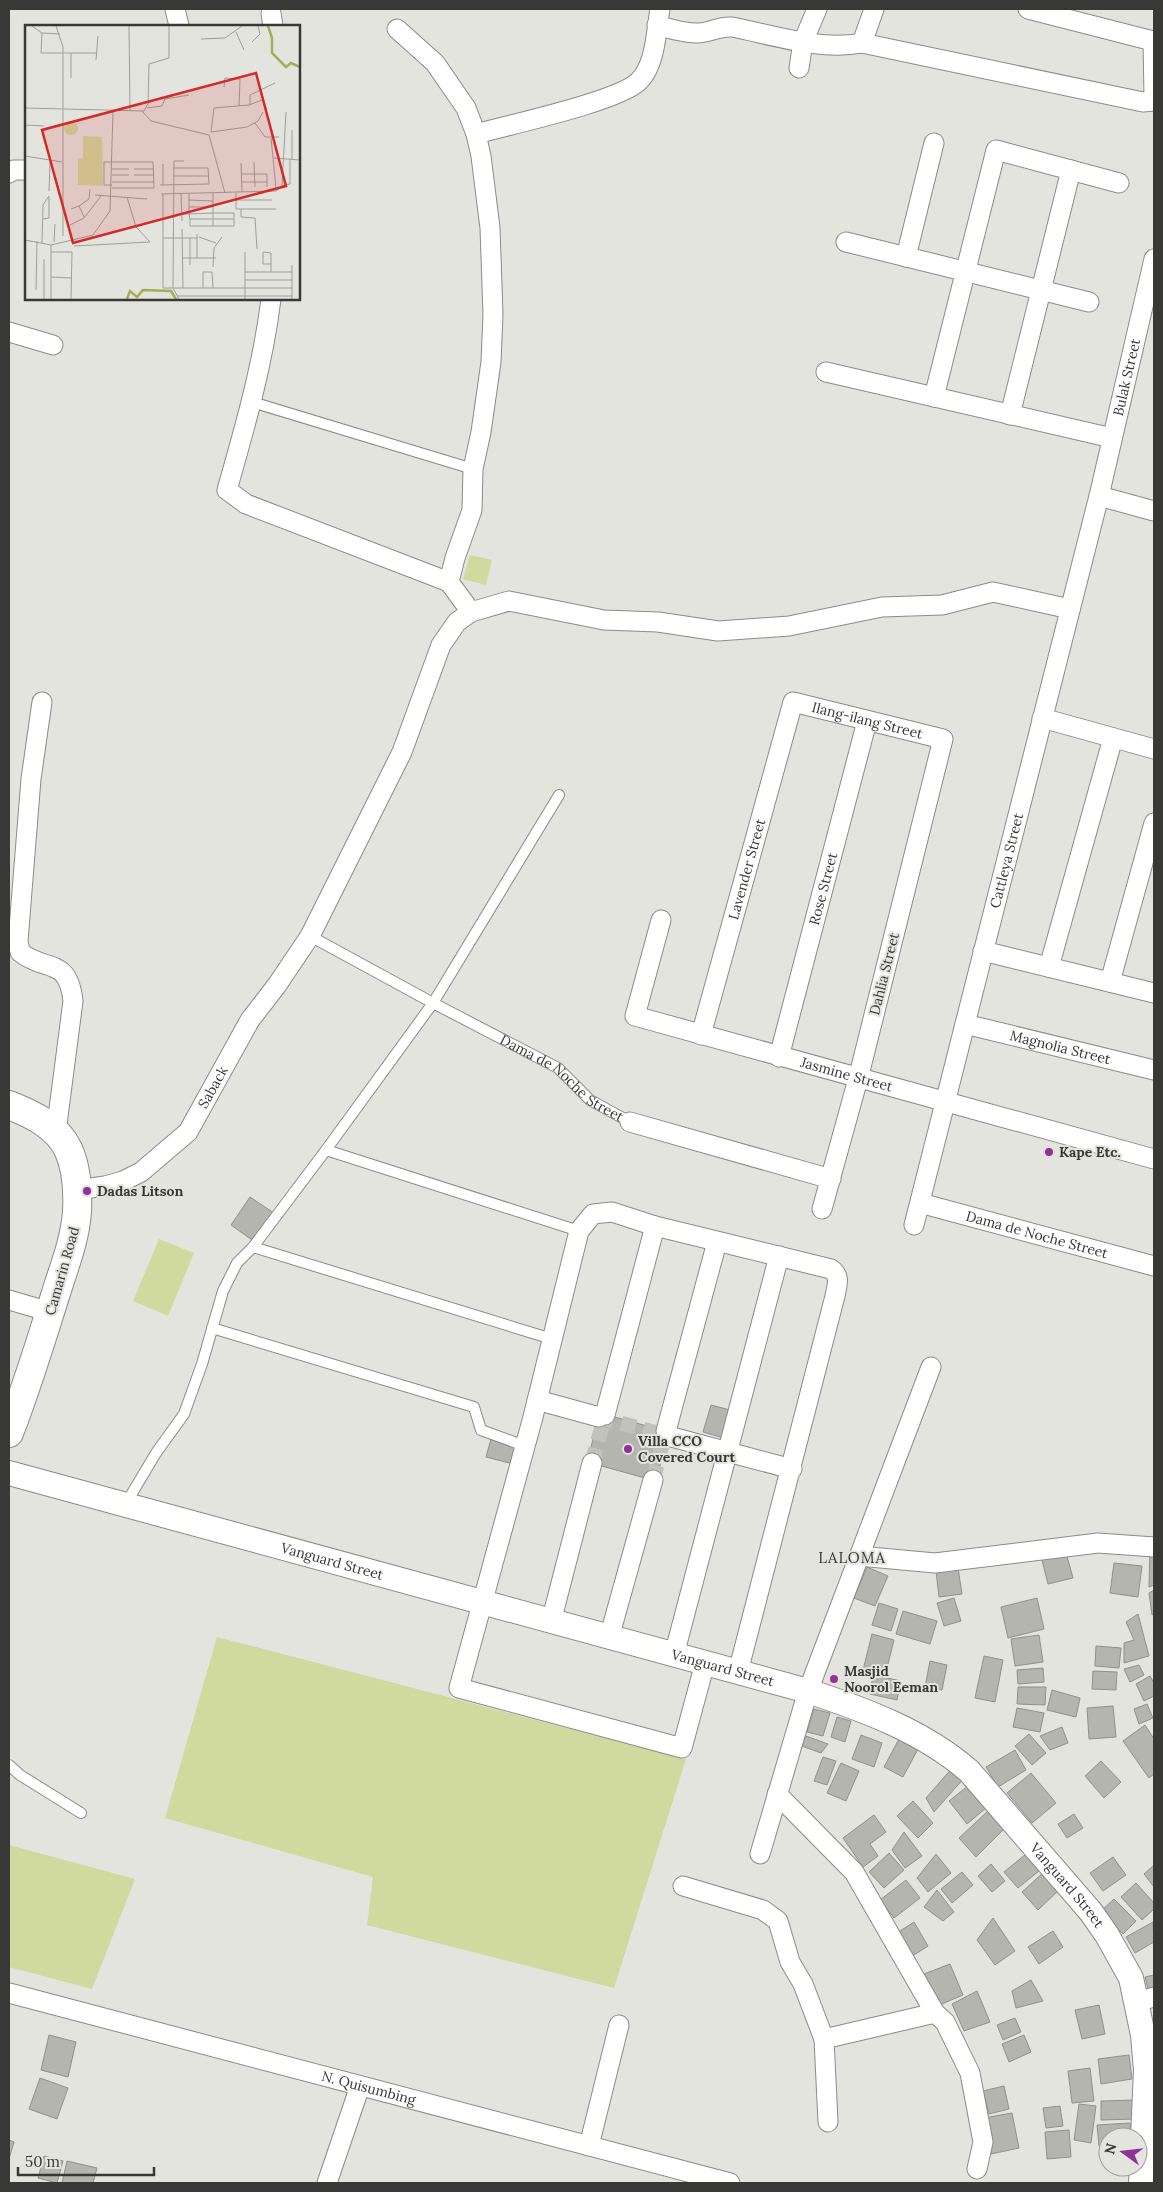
<svg xmlns="http://www.w3.org/2000/svg" width="1163" height="2192" viewBox="0 0 1163 2192" font-family="Lora,serif">
  <style>
    .green { fill: #d0d99e }
    .building { fill: #b4b5af; stroke: #90918b }
    .lines { fill: none; stroke-linecap: round; stroke-linejoin: round }
    .pedestrian-tunnel { stroke: #c1c2bc; stroke-width: 15; stroke-dasharray: 15 8; stroke-linecap: butt }
    .service-casing { stroke: #8b8c86; stroke-width: 12 }
    .minor-casing { stroke: #8b8c86; stroke-width: 21 }
    .tertiary-casing { stroke: #8b8c86; stroke-width: 26 }
    .secondary-casing { stroke: #8b8c86; stroke-width: 30 }
    .service { stroke: #fff; stroke-width: 10 }
    .minor { stroke: #fff; stroke-width: 19 }
    .tertiary { stroke: #fff; stroke-width: 24 }
    .secondary { stroke: #fff; stroke-width: 28 }
    .poi-dot { fill: #923199; stroke: #e3e4dd; stroke-width: 2 }
    .labels { text-anchor: middle; dominant-baseline: central; stroke-width: 4; stroke-linejoin: round; paint-order: stroke }
    .street-label { font-size: 14px; fill: #383836; stroke: #e3e4dd }
    .poi-label { font-size: 14px; font-weight: bold; fill: #383836; stroke: #e3e4dd; text-anchor: start }
    .neighbourhood-label { font-size: 15px; letter-spacing: 1px; fill: #383836; stroke: #e3e4dd }
    .inset-river { fill: none; stroke: #a4ae59; stroke-width: 2.5 }
    .inset-road { fill: none; stroke: #9f9f9a; stroke-width: 1 }
    .view { fill: #d62828; fill-opacity: 0.15; stroke: #d62828; stroke-width: 2.5 }
    .inset-edge { fill: none; stroke: #383836; stroke-width: 2.5 }
  </style>
  <rect width="100%" height="100%" fill="#e3e4dd"/>
  <path class="green" d="M470 555 492 560 486 585 463 579Z
    M159 1239 194 1253 168 1316 133 1301Z
    M217 1637 686 1759 614 1988 367 1925 373 1877 165 1818Z
    M9 1845 135 1879 92 1989 9 1967Z"/>
  <path class="building" d="M250 1197 274 1213 255 1242 231 1225Z
    M711 1405 734 1411 727 1439 703 1432Z
    M600 1413 669 1432 656 1481 587 1462Z
    M491 1439 522 1447 517 1465 486 1457Z
    M1065 1549 1073 1578 1048 1584 1041 1556Z
    M1150 1550 1154 1551V1585L1149 1587Z
    M1114 1563 1142 1566 1138 1597 1110 1593Z
    M867 1567 888 1576 875 1606 854 1598Z
    M958 1568 962 1594 939 1597 936 1571Z
    M1154 1590V1614L1152 1615 1149 1593Z
    M954 1598 961 1621 944 1626 937 1603Z
    M1037 1598 1044 1629 1008 1638 1001 1607Z
    M879 1603 898 1609 891 1631 872 1625Z
    M903 1611 937 1621 930 1644 896 1634Z
    M1138 1614 1149 1656 1124 1663V1643L1134 1640 1126 1622Z
    M872 1634 894 1640 885 1676 863 1670Z
    M1039 1635 1043 1662 1015 1666 1011 1639Z
    M1096 1646 1121 1648 1119 1668 1095 1666Z
    M984 1656 1003 1660 995 1702 975 1698Z
    M930 1661 947 1665 942 1690 925 1687Z
    M1139 1665 1144 1675 1130 1682 1124 1669Z
    M1043 1668 1044 1682 1018 1684 1017 1670Z
    M1093 1671 1117 1672 1116 1690 1092 1689Z
    M873 1675 901 1681 897 1700 870 1694Z
    M1150 1676 1154 1683V1696L1144 1701 1136 1684Z
    M1018 1687H1046L1045 1705 1017 1704Z
    M1052 1690 1080 1698 1076 1717 1047 1710Z
    M1147 1704 1153 1718 1139 1724 1134 1709Z
    M1113 1706 1116 1737 1089 1739 1087 1708Z
    M1017 1708 1044 1713 1040 1732 1013 1727Z
    M814 1709 830 1713 823 1736 807 1732Z
    M837 1717 851 1721 845 1742 831 1737Z
    M1145 1725 1154 1739V1774L1149 1778 1123 1741Z
    M1062 1727 1068 1743 1050 1750 1040 1736Z
    M1029 1734 1046 1753 1032 1765 1015 1746Z
    M861 1735 882 1743 874 1767 852 1759Z
    M806 1736 828 1744 821 1753 802 1746Z
    M899 1739 918 1749 903 1777 884 1767Z
    M1015 1750 1026 1770 998 1787 986 1767Z
    M823 1757 836 1761 827 1785 814 1781Z
    M1101 1761 1121 1782 1104 1798 1085 1776Z
    M841 1763 859 1771 846 1801 827 1793Z
    M953 1767 965 1777 934 1812 926 1798Z
    M1031 1773 1056 1803 1032 1823 1007 1793Z
    M968 1786 986 1808 967 1824 949 1801Z
    M913 1801 933 1823 918 1838 897 1816Z
    M988 1811 1004 1829 976 1857 959 1838Z
    M1074 1814 1083 1828 1067 1838 1058 1824Z
    M874 1815 886 1832 870 1844 878 1856 863 1867 843 1838Z
    M904 1832 922 1856 905 1868 892 1850Z
    M889 1853 904 1870 884 1888 869 1872Z
    M936 1854 951 1873 928 1892 917 1878Z
    M1026 1854 1039 1871 1018 1888 1004 1872Z
    M1113 1857 1126 1875 1103 1891 1090 1873Z
    M991 1864 1005 1881 992 1892 978 1876Z
    M1154 1865V1887L1144 1874Z
    M1045 1871 1060 1889 1038 1910 1022 1892Z
    M962 1872 973 1885 952 1903 941 1889Z
    M906 1880 920 1898 894 1918 880 1900Z
    M1136 1883 1154 1903V1909L1142 1920 1121 1897Z
    M937 1890 954 1912 943 1921 924 1907Z
    M1114 1899 1136 1921 1123 1934 1100 1912Z
    M993 1918 1015 1951 995 1965 977 1940Z
    M914 1922 928 1946 911 1957 897 1933Z
    M1153 1922 1154 1942 1135 1953 1126 1937Z
    M1053 1931 1063 1947 1039 1964 1028 1947Z
    M950 1964 963 1995 937 2006 924 1974Z
    M1154 1975V1992L1149 1993 1145 1977Z
    M1031 1980 1043 2001 1016 2008 1012 1991Z
    M977 1991 990 2022 964 2031 952 2004Z
    M1099 2005 1105 2034 1082 2039 1075 2010Z
    M1015 2018 1021 2032 1003 2040 997 2025Z
    M49 2035 76 2042 68 2077 41 2070Z
    M1024 2035 1031 2052 1009 2062 1002 2044Z
    M1129 2055 1132 2079 1101 2084 1098 2059Z
    M1090 2068 1094 2101 1072 2103 1068 2071Z
    M40 2078 68 2088 57 2119 29 2109Z
    M1004 2086 1009 2109 989 2114 983 2091Z
    M1136 2100V2119L1101 2120V2101Z
    M1079 2104 1096 2106 1091 2143 1074 2140Z
    M1060 2106 1063 2126 1046 2128 1043 2108Z
    M1012 2113 1019 2148 991 2154 984 2118Z
    M1130 2123 1131 2137H1108V2145L1099 2146 1097 2125Z
    M1069 2130 1071 2157 1047 2159 1045 2132Z
    M9 2140 14 2142 9 2159Z
    M44 2156 63 2161 57 2183 38 2178Z
    M67 2161 97 2168 93 2183H62Z"/>
  <g class="lines">
    <path class="pedestrian-tunnel" d="M599 1417 668 1436
      M592 1463 605 1415
      M653 1480 666 1431"/>
    <defs>
      <g id="service">
        <path d="M252 402 473 469"/>
        <path id="s1" d="M310 936 433 1003 558 1068 590 1100 630 1122"/>
        <path d="M326 1150 579 1231"/>
        <path d="M253 1247 552 1339"/>
        <path d="M212 1328 474 1407 481 1430 525 1446"/>
        <path d="M125 1505 156 1453 184 1414 202 1364 223 1291 237 1263 253 1247 326 1150 433 1003 559 795"/>
        <path d="M9 1765 20 1775 81 1813"/>
      </g>
      <g id="minor">
        <path d="M175 9 179 26"/>
        <path d="M1028 9 1153 41 1154 97"/>
        <path d="M271 13 273 26"/>
        <path d="M657 25C670 29 684 33 697 33 710 33 718 26 732 27 773 35 820 51 862 43L1143 102 1154 101"/>
        <path d="M397 29 435 63 466 108 476 134 481 156 490 228 493 314 491 362 481 432 473 469 472 510 455 558 449 582 471 612"/>
        <path d="M862 43 874 9"/>
        <path d="M799 68 803 42 817 9"/>
        <path d="M476 134C508 125 620 101 639 81 656 64 656 31 660 9"/>
        <path d="M9 173 14 170H26"/>
        <path d="M846 242 1089 302"/>
        <path d="M906 257 934 143"/>
        <path d="M271 299C263 364 245 427 227 490L246 504 449 582"/>
        <path d="M9 332 53 345"/>
        <path d="M826 372 1112 438"/>
        <path d="M934 397 996 150 1119 183"/>
        <path d="M1010 415 1071 170"/>
        <path d="M1099 496 1154 511"/>
        <path d="M42 702 31 779 18 941 20 952C46 973 68 956 73 1001L56 1132"/>
        <path d="M1042 718 1154 749"/>
        <path id="s2" d="M661 920 635 1016 1154 1159"/>
        <path d="M983 951 1154 993"/>
        <path d="M1049 967 1113 738"/>
        <path d="M1110 982 1154 823"/>
        <path id="s3" d="M965 1024 1154 1070"/>
        <path id="s4" d="M701 1035 793 702 943 739 858 1079 822 1209"/>
        <path id="s5" d="M779 1057 867 721"/>
        <path d="M630 1122 831 1179"/>
        <path id="s6" d="M77 1190 105 1186 123 1181 141 1172 188 1132 250 1020 277 985 310 936 402 752 441 645 457 622 471 612 509 601 604 620 658 622 718 631 789 626 882 607 942 605 993 592 1070 609"/>
        <path id="s7" d="M920 1203 1154 1266"/>
        <path id="s8" d="M914 1225 1099 496 1154 259"/>
        <path d="M9 1300 50 1312"/>
        <path d="M537 1400 599 1417"/>
        <path d="M605 1415 655 1226"/>
        <path d="M666 1431 717 1242"/>
        <path d="M668 1436 792 1469"/>
        <path d="M859 1556 935 1563 1098 1543 1154 1547"/>
        <path d="M551 1622 592 1463"/>
        <path d="M609 1638 653 1480"/>
        <path d="M674 1655 779 1256"/>
        <path d="M705 1663 682 1748 459 1688 533 1417 579 1231 593 1214 612 1212 655 1226 831 1269C841 1276 837 1285 835 1296L738 1672"/>
        <path d="M777 1794 854 1872 935 2013 945 2022 970 2073 983 2142 977 2169"/>
        <path d="M760 1854 808 1691 931 1367"/>
        <path d="M683 1886 763 1910 778 1921 790 1962 803 1984 824 2039"/>
        <path id="s9" d="M9 1993 730 2183"/>
        <path d="M1137 2002 1154 1997"/>
        <path d="M828 2122 824 2039 935 2013"/>
        <path d="M589 2146 619 2025"/>
        <path d="M327 2183 360 2086"/>
      </g>
      <g id="tertiary">
        <path id="s10" d="M9 1473 808 1691C865 1710 923 1731 969 1771L1091 1912 1107 1935 1131 1978 1143 2035 1146 2070 1141 2183"/>
      </g>
      <path id="secondary" d="M9 1105C32 1114 57 1126 68 1149 77 1168 78 1192 77 1212 75 1240 64 1267 56 1293 41 1340 27 1387 9 1433"/>
    </defs>
    <use href="#service" class="service-casing"/>
    <use href="#minor" class="minor-casing"/>
    <use href="#tertiary" class="tertiary-casing"/>
    <use href="#secondary" class="secondary-casing"/>
    <use href="#service" class="service"/>
    <use href="#minor" class="minor"/>
    <use href="#tertiary" class="tertiary"/>
    <use href="#secondary" class="secondary"/>
  </g>
  <g class="poi-dot">
    <circle cx="1049" cy="1152" r="5"/>
    <circle cx="87" cy="1191" r="5"/>
    <circle cx="628" cy="1449" r="5"/>
    <circle cx="834" cy="1679" r="5"/>
  </g>
  <g class="labels">
    <g class="street-label">
      <text stroke="none"><textPath href="#s8" startOffset="874">Bulak Street</textPath></text>
      <text stroke="none"><textPath href="#s4" startOffset="422">Ilang-ilang Street</textPath></text>
      <text stroke="none"><textPath href="#s8" startOffset="376">Cattleya Street</textPath></text>
      <text stroke="none"><textPath href="#s4" startOffset="172">Lavender Street</textPath></text>
      <text stroke="none"><textPath href="#s5" startOffset="174">Rose Street</textPath></text>
      <text transform="translate(884 974) rotate(-76)">Dahlia Street</text>
      <text stroke="none"><textPath href="#s3" startOffset="98">Magnolia Street</textPath></text>
      <text stroke="none"><textPath href="#s2" startOffset="319">Jasmine Street</textPath></text>
      <text stroke="none"><textPath href="#s1" startOffset="290">Dama de Noche Street</textPath></text>
      <text stroke="none"><textPath href="#s6" startOffset="180">Saback</textPath></text>
      <text stroke="none"><textPath href="#s7" startOffset="121">Dama de Noche Street</textPath></text>
      <text transform="translate(62 1271) rotate(-74)">Camarin Road</text>
      <text stroke="none"><textPath href="#s10" startOffset="335">Vanguard Street</textPath></text>
      <text stroke="none"><textPath href="#s10" startOffset="740">Vanguard Street</textPath></text>
      <text stroke="none"><textPath href="#s10" startOffset="1160">Vanguard Street</textPath></text>
      <text stroke="none"><textPath href="#s9" startOffset="372">N. Quisumbing</textPath></text>
    </g>
    <g class="poi-label">
      <text x="1059" y="1152">Kape Etc.</text>
      <text x="97" y="1191">Dadas Litson</text>
      <text x="638" y="1441">Villa CCO<tspan x="638" dy="16">Covered Court</tspan></text>
      <text x="844" y="1671">Masjid<tspan x="844" dy="16">Noorol Eeman</tspan></text>
    </g>
    <g class="neighbourhood-label">
      <text x="852" y="1557">LALOMA</text>
    </g>
  </g>
  <g transform="translate(25 25)">
    <rect width="275" height="275" fill="#e3e4dd"/>
    <path d="M39 103a7 7 0 1 1 14 0a7 7 0 1 1-14 0ZM58 111 77 112 78 161 53 160V134L58 133Z" fill="#d0d99e"/>
    <path class="inset-river" d="M243 1 247 13V28L261 42 266 38 275 42M102 274 105 266 112 272 118 265 146 266 151 274"/>
    <path class="inset-road" d="M7 1 17 8 35 9M31 1 38 22V211M104 1 105 86M211 7 219 25M17 8 16 28H71M176 14 200 13 217 1M227 17 235 9 233 1M71 35 73 11M46 53V28M199 62 200 53 215 54 214 81M225 80V70L250 58M0 83 119 86 123 79 124 39 144 33V1M122 83 137 81 140 74 164 70M117 86 126 96 184 110 200 168M230 98 240 112H254M0 100 19 101M267 105V134M186 107 189 83 224 80 237 75M186 107 222 102 233 96 238 87M246 113 251 163M0 131 37 137M249 133 275 135M229 137 230 162M216 138 217 167M87 144H104M109 144H129M217 149H242V162M87 150H104M109 150H129M148 151H183M87 157H129M217 157H242M87 160H79V137H128L129 163H87M135 160 184 159 183 143H148M138 160V139M257 161 265 159V134M24 166 25 137M211 168V184H251M136 169 251 166 257 161 261 87M138 169V263H267M156 169 157 196M70 170 122 174M102 172 111 202 125 217M164 175 188 176M211 175H247M54 181 64 174 65 164M164 182H188M46 184 54 181 59 192M216 184V192L230 193 232 224M157 189H164L188 188H209V201H165V194L164 189V169M18 194 24 193V172M165 194H209M45 200 59 193 76 171M188 201V168M157 204 158 263M174 212 191 218M138 213H173M0 215 26 220M29 217 30 199M17 218 18 180 24 171M26 220 68 210 85 186 88 86M49 221 125 217M26 227H47L46 274M220 227V274M158 233H191M172 233V209M165 240V213M267 240V274M188 242 189 223 197 212M220 247H267M246 247V228L238 227V239H246M26 252 47 253M220 255H267M178 263V247H187L188 263M11 265 12 216M152 271H267M19 274V234M26 274V220M154 274 148 263 149 136H159"/>
    <path class="view" d="M231 48 261 161 48 218 17 105Z"/>
    <rect width="275" height="275" class="inset-edge"/>
  </g>
  <rect width="1163" height="2192" fill="none" stroke="#383836" stroke-width="20"/>
  <g transform="translate(1123 2152) rotate(285)"><circle r="24" fill="#e3e4dd" stroke="#9f9f9a"/>
  <path d="M0-4L9 19L0 12L-9 19Z" fill="#923199"/>
  <text y="-8" font-size="14" font-weight="bold" text-anchor="middle" fill="#383836">N</text>
  </g>
  <path d="M18 2167v8h136v-8" fill="none" stroke="#383836" stroke-width="2.5"/>
  <text x="25" y="2167" font-size="15" fill="#383836" stroke="#e3e4dd" stroke-width="4" paint-order="stroke">50 m</text>
</svg>
